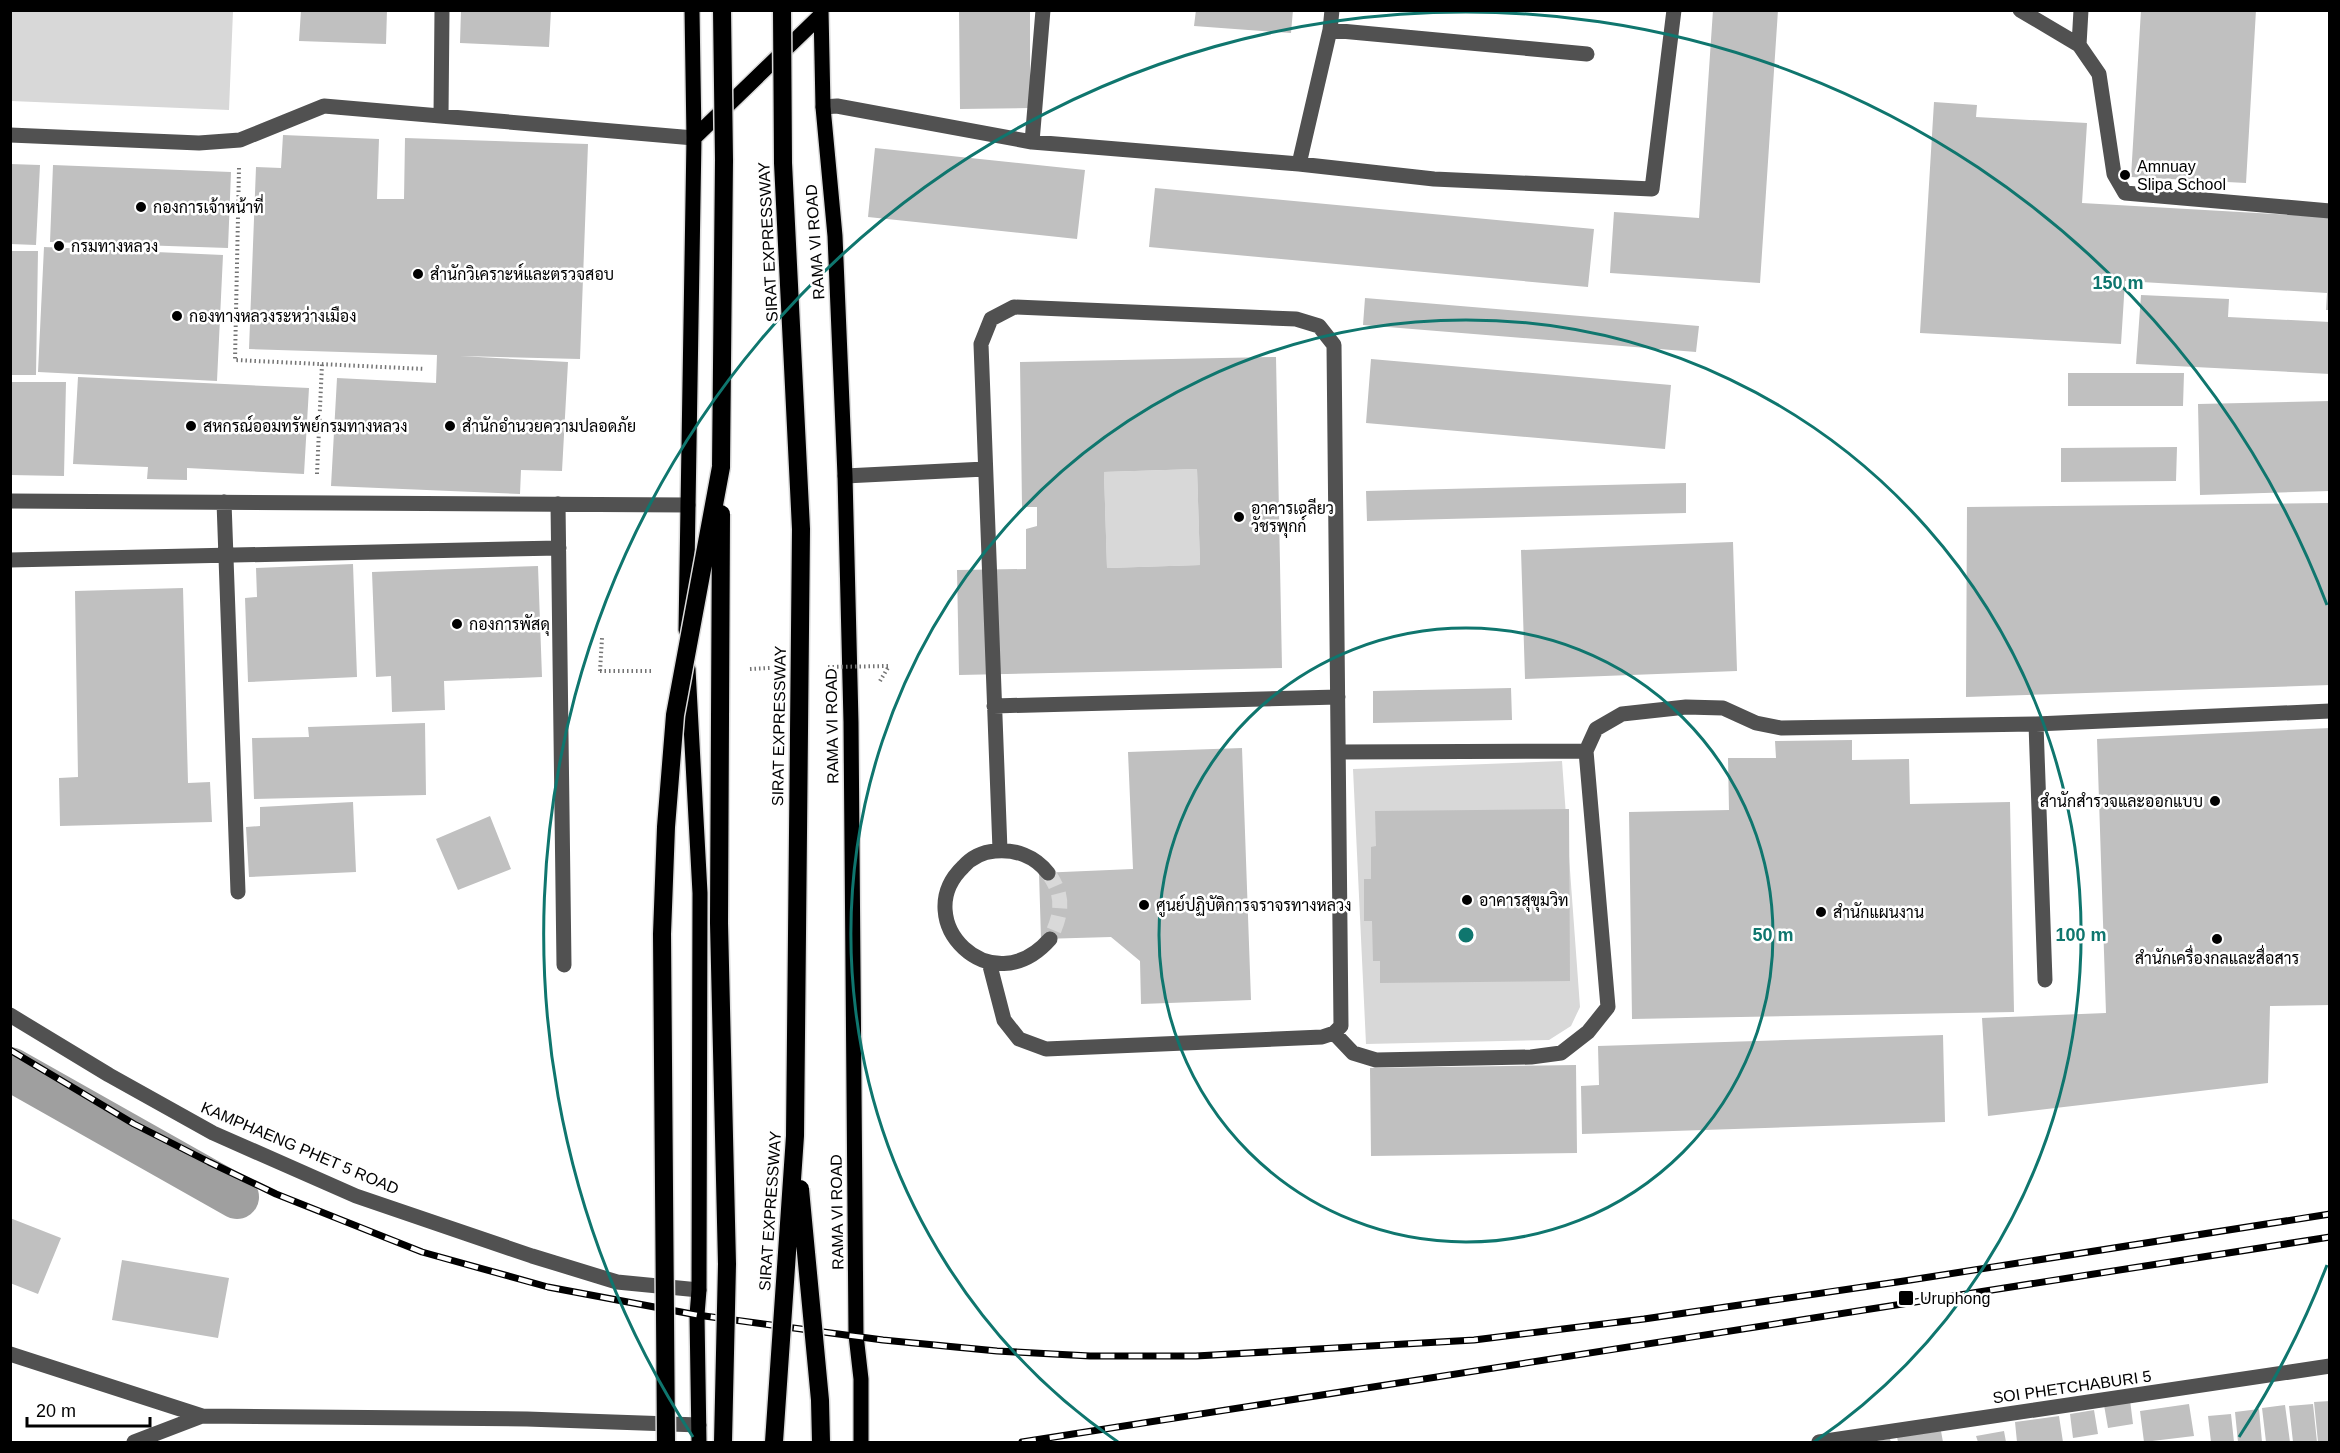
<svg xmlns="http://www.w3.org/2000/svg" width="2340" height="1453" viewBox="0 0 2340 1453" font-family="Arial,Sarabun,sans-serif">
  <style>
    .green { fill: #d8d8d8 }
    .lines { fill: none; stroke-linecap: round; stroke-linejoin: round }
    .canal { stroke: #9f9f9f; stroke-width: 44 }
    .building { fill: #c0c0c0; fill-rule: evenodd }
    .minor-tunnel { stroke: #d9d9d9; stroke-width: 15; stroke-dasharray: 15 8; stroke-linecap: butt }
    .major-casing { stroke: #dbdbdb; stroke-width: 18 }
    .highway-casing { stroke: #dbdbdb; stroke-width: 21 }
    .path { stroke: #737373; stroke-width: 4; stroke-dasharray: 1.5 3; stroke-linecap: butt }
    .minor { stroke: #515151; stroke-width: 15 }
    .major { stroke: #000; stroke-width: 15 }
    .highway { stroke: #000; stroke-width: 18 }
    .rail-casing { stroke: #000; stroke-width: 7 }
    .rail { stroke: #fff; stroke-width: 4.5; stroke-dasharray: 14; stroke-linecap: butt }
    .highway-bridge-casing { stroke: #dbdbdb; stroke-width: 21; stroke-linecap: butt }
    .path-bridge { stroke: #737373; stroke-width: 4; stroke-dasharray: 1.5 3; stroke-linecap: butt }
    .highway-bridge { stroke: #000; stroke-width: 18 }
    .ring { fill: none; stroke: #0f766e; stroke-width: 3 }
    .poi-dot { fill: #000; stroke: #fff; stroke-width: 2 }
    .labels { text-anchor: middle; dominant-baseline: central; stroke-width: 5; stroke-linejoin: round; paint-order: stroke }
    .poi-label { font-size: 16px; fill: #000; stroke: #fff; text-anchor: start }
    .street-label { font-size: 16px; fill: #000; stroke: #fff }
    .centre { fill: #0f766e; stroke: #fff; stroke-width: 3 }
    .ring-label { font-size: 18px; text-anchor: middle; font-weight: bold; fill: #0f766e; stroke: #fff; stroke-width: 5; stroke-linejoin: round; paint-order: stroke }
  </style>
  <rect width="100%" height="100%" fill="#fff"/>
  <path class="green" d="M11 10 233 11 229 110 11 101Z
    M1197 469 1200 565 1107 568 1104 472Z
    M1562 761 1580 1007 1571 1026 1549 1040 1366 1044 1353 769Z"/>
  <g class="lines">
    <path class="canal" d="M10 1069 237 1197"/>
  </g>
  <path class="building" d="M301 10H387L386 44 299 41Z
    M461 10H551L549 47 460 43Z
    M959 10H1030V108L960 109Z
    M1196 10H1293L1291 33 1194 26Z
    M1713 10H1778L1760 283 1610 273 1614 212 1699 218Z
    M2141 10H2256L2246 183 2131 177Z
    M1934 102 1977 105 1976 117 2087 123 2082 203 2330 217V310H2326L2327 293 2125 281 2121 344 1920 333Z
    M283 135 379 139 377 199H404L405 138 588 144 580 359 460 356 568 362 562 471 521 470 520 494 331 486 337 378 436 383 437 355 249 349 256 167 281 168Z
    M875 148 1085 170 1077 239 868 217Z
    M10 164 40 165 36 245 10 244Z
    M53 165 231 172 228 248 50 242Z
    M1155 188 1594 229 1588 287 1149 247Z
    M44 247 223 255 217 381 38 372Z
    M10 251H38L36 375H10Z
    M2141 295 2229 299 2228 317 2330 322V374L2136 364Z
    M1365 298 1699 326 1696 352 1363 325Z
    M1276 357 1282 668 959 675 957 570 1026 569V529L1037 526V507H1022L1020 362ZM1197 469 1200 565 1107 568 1104 472Z
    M1371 359 1671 385 1665 449 1366 423Z
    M2068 373H2184L2183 406H2068Z
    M78 377 309 388 304 474 187 468V480L147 479 148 467 73 464Z
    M10 382H66L64 476 10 475Z
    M2330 401V491L2200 495 2198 404Z
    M2177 447 2176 481 2061 482V448Z
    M1686 483V513L1367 521 1366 491Z
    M2330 503V685L1966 697 1967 507Z
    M1733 542 1737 671 1525 679 1521 550Z
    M353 564 357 677 248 682 245 598 257 597 256 568Z
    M538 566 542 677 444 681 445 710 392 712 391 676 376 677 372 572Z
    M183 588 188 783 210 782 212 822 60 826 59 778 78 777 75 591Z
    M1511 688 1512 720 1373 723V691Z
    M425 723 426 795 254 799 252 738 309 737 308 727Z
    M2330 728V1005L2270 1006 2268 1083 1988 1116 1982 1018 2106 1013 2097 739Z
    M1852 740V760L1909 759 1910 804 2010 802 2014 1012 1632 1019 1629 812 1729 810 1728 758H1776L1775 741Z
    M1242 748 1251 1000 1141 1004 1140 961 1111 937 1041 939 1039 873 1133 869 1128 752Z
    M353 802 356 872 249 877 246 827 260 826V807Z
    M1569 809 1570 981 1380 983V961H1373L1372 921H1364V879H1371V847L1376 846 1375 811Z
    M490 816 511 869 458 890 436 839Z
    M1943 1035 1945 1122 1582 1134 1581 1086 1599 1085 1598 1046Z
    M1576 1065 1577 1153 1371 1156 1370 1068Z
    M10 1218 61 1238 38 1294 10 1283Z
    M122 1260 229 1278 218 1338 112 1320Z
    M2130 1400 2133 1424 2108 1428 2104 1405Z
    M2330 1401V1442H2318L2314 1402Z
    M2189 1404 2194 1436 2144 1442 2140 1411Z
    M2313 1404 2317 1442H2293L2289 1406Z
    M2285 1405 2290 1442H2266L2262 1408Z
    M2259 1409 2262 1442H2238L2235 1412Z
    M2094 1410 2098 1434 2073 1438 2070 1414Z
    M2231 1414 2234 1442H2211L2208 1416Z
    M2059 1416 2063 1442H2017L2015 1422Z
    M1941 1431 1943 1442H1898L1897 1437Z
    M2004 1431 2006 1442H1978L1976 1436Z
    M1890 1439 1891 1442H1876V1441Z"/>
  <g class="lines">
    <path class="minor-tunnel" d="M1048 873C1065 896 1062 914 1050 939"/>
    <defs>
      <path id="major" d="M821 10 823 107 835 236 845 476 851 722 856 1335 861 1379V1442
        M694 138 821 15
        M686 630 694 138 692 10
        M688 669 700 893 699 1290 697 1315 699 1442"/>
      <path id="highway" d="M721 467 724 160"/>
    </defs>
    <use href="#major" class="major-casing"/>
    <use href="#highway" class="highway-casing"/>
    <path class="path" d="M239 168 235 360 425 369
      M317 474 322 364
      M600 671 602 638
      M880 681 889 666"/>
    <path class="minor" d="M2020 10 2079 45 2099 74 2114 174 2125 193 2330 211
      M1330 30 1587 54
      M2079 45 2081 10
      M823 107 837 106 1032 142 1299 164 1434 179 1652 189 1674 10
      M441 116 442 10
      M10 135 199 143 240 140 324 106 694 138
      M1032 142 1043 10
      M1299 164 1330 30 1332 10
      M845 476 985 469
      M10 501 688 505
      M224 502 238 892
      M558 504 564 965
      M10 560 559 548
      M994 706 1338 697
      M2036 724 2045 980
      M1586 751 1596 729 1622 714 1686 707 1723 708 1756 723 1781 728 2036 724 2330 711
      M1048 873C1035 856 1015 849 995 851 982 852 971 858 963 867 908 920 991 1006 1050 939
      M989 962 1004 1020 1019 1039 1046 1049 1322 1037 1334 1033 1341 1026 1334 345 1319 326 1296 319 1014 307 991 319 981 344 1000 850
      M10 1015 109 1075 213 1133 356 1196 532 1256 617 1282 699 1290
      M1334 1033 1353 1053 1376 1060 1531 1057 1561 1053 1588 1032 1608 1007 1586 751 1339 752
      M10 1354 202 1416 527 1419 699 1425
      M134 1442 202 1416
      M1819 1442 2330 1366"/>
    <use href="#major" class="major"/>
    <use href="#highway" class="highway"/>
    <defs>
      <path id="rail" d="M10 1050 134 1124 209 1162 276 1194 422 1252 548 1287 697 1315 883 1340 997 1351 1090 1356H1196L1474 1340 1644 1319 1904 1281 2330 1214
        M1022 1442 2330 1237"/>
    </defs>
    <use href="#rail" class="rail-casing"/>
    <use href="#rail" class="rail"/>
    <defs>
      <path id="highway-bridge" d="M722 10 724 160
        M721 514 719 923 727 1264 723 1442
        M800 1189 820 1400 821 1442
        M666 1442 662 934 666 827 675 715 721 467
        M774 1442 795 1136 801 529 783 163 782 10"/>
    </defs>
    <use href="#highway-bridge" class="highway-bridge-casing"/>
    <path class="path-bridge" d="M828 667 889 666
      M750 669 770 668
      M600 671H653"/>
    <use href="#highway-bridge" class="highway-bridge"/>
  </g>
  <g class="ring">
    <circle cx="1466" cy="935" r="307"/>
    <path d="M1118 1442A615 615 0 1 1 1814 1442"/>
    <path d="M2327 1265A922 922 0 0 1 2239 1437M693 1437A922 922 0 1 1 2327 605"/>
  </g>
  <g class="poi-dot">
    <circle cx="2125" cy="175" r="6"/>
    <circle cx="141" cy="207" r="6"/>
    <circle cx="59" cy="246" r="6"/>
    <circle cx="418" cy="274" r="6"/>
    <circle cx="177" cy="316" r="6"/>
    <circle cx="191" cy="426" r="6"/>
    <circle cx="450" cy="426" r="6"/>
    <circle cx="1239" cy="517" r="6"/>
    <circle cx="457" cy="624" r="6"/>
    <circle cx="2215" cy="801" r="6"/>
    <circle cx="1467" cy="900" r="6"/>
    <circle cx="1144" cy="905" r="6"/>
    <circle cx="1821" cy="912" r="6"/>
    <circle cx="2217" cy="939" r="6"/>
    <rect x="1898" y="1290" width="16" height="16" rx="3"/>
  </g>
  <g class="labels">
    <g class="poi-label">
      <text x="2137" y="166">Amnuay<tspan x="2137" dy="18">Slipa School</tspan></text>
      <text x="153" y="207">กองการเจ้าหน้าที่</text>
      <text x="71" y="246">กรมทางหลวง</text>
      <text x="430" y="274">สำนักวิเคราะห์และตรวจสอบ</text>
      <text x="189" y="316">กองทางหลวงระหว่างเมือง</text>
      <text x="203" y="426">สหกรณ์ออมทรัพย์กรมทางหลวง</text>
      <text x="462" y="426">สำนักอำนวยความปลอดภัย</text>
      <text x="1251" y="508">อาคารเฉลียว<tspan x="1251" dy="18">วัชรพุกก์</tspan></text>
      <text x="469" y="624">กองการพัสดุ</text>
      <text x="2203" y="801" text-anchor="end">สำนักสำรวจและออกแบบ</text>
      <text x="1479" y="900">อาคารสุขุมวิท</text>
      <text x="1156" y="905">ศูนย์ปฏิบัติการจราจรทางหลวง</text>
      <text x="1833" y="912">สำนักแผนงาน</text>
      <text x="2217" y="958" text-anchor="middle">สำนักเครื่องกลและสื่อสาร</text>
      <text x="1920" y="1298">Uruphong</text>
    </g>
    <g class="street-label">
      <text transform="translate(768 242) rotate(-93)">SIRAT EXPRESSWAY</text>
      <text transform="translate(815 242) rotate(-94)">RAMA VI ROAD</text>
      <text transform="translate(779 726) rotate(-89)">SIRAT EXPRESSWAY</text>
      <text transform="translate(832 726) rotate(-91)">RAMA VI ROAD</text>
      <text transform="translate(300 1148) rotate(23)">KAMPHAENG PHET 5 ROAD</text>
      <text transform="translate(770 1211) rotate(-86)">SIRAT EXPRESSWAY</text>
      <text transform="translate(837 1212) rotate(-91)">RAMA VI ROAD</text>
      <text transform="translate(2072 1387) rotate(-8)">SOI PHETCHABURI 5</text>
    </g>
  </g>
  <circle cx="1466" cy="935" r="9" class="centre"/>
  <g class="ring-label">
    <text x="2118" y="289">150 m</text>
    <text x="1773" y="941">50 m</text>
    <text x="2081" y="941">100 m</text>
  </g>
  <rect width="2340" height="1453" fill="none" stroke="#000000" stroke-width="24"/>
  <path d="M27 1417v9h123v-9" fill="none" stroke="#000000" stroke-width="3"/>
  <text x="36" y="1417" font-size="18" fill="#000000" stroke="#ffffff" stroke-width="4.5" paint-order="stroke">20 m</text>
</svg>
